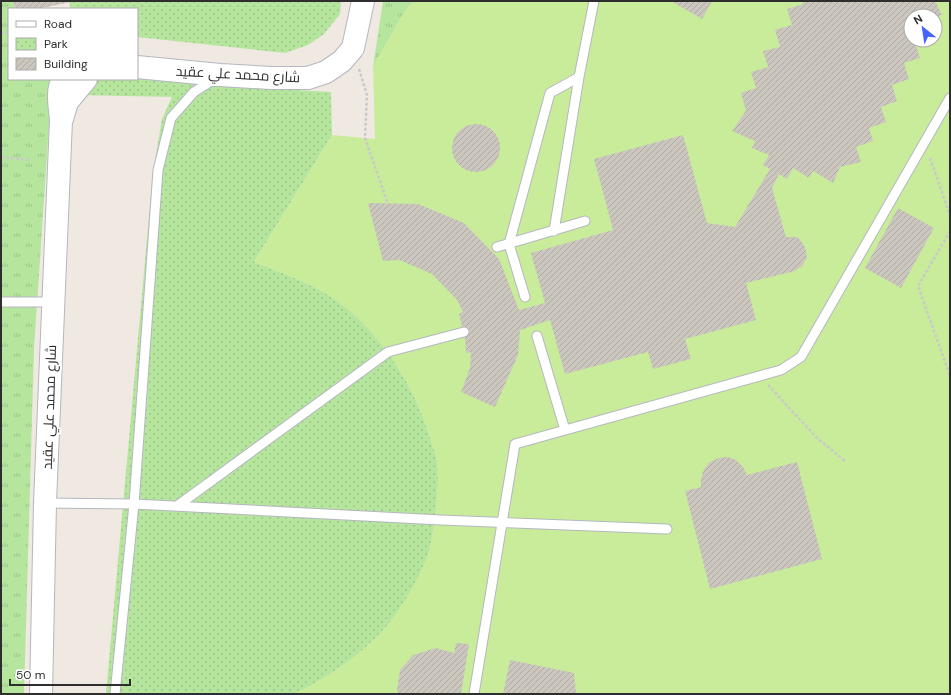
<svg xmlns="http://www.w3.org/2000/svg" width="951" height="695" viewBox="0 0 951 695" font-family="'DM Sans',Cairo,sans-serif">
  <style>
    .grass { fill: url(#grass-tufts) }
    .park { fill: url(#park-dots) }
    .pitch { fill: #c9ec9a; fill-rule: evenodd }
    .building { fill: url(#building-hatch) }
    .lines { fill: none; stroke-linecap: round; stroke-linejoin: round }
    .service-casing { stroke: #b4b7c1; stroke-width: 11 }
    .tertiary-casing { stroke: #b4b7c1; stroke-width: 24 }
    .path { stroke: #c9c9c9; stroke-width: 2.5; stroke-dasharray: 3 2; stroke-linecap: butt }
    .service { stroke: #fff; stroke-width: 9 }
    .tertiary { stroke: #fff; stroke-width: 22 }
    .labels { text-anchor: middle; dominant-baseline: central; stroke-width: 4; stroke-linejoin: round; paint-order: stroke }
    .street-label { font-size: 14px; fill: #2e2e2e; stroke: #fff }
  </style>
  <defs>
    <pattern id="grass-tufts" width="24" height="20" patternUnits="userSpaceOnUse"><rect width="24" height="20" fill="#b6e59e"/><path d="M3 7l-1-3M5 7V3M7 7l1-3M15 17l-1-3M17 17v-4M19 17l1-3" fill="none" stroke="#9dc588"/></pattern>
    <pattern id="park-dots" width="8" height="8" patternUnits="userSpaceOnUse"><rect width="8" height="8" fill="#b6e59e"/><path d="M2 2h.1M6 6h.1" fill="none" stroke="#9dc588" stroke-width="1.8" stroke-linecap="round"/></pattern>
    <pattern id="building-hatch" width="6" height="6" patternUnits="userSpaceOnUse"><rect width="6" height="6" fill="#cbc7bf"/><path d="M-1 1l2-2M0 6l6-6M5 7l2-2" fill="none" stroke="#afaba4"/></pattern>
  </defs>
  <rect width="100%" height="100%" fill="#efe9e1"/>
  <path class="grass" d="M1 1H13L15 9H9V79L52 80 34 349 24 694H1Z
    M383 1H413L402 16 373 67Z"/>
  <path class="park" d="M74 1H341L340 14 324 34 308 45 285 53 137 37V9H71L69 2Z
    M137 72 223 86 331 92 332 135 254 262C286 274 325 288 350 311 387 344 414 387 429 434 431 443 436 452 437 461 440 485 435 523 430 548 426 568 400 612 386 627 360 656 329 677 294 694H106L153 172 162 119 172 97 79 95 93 79H137Z"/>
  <path class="pitch" d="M413 1H950V694H294C329 677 360 656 386 627 400 611 426 568 430 548 435 523 440 485 437 460 436 452 431 443 429 434 414 387 387 344 350 311 324 288 286 274 254 262L332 135 375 139 373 67 402 16ZM911 16H935V40H911Z"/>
  <path class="building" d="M13 1H71V2L37 9H15Z
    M671 1H712L702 19Z
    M802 1H935L942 15 935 17V16H911V40H922L915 43 920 58 904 63 909 79 892 85 897 101 881 107 886 122 869 128 873 141 856 147 861 162 840 167 833 183 813 171 809 178 793 168 787 179 779 174 772 188 786 237H798L805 247 807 258 802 266 795 271 746 283 756 320 685 339 691 359 653 369 648 352 565 374 550 320 520 330 518 355 495 407 461 392 470 368 471 352 466 353 465 338 459 314 463 312 457 300 432 274 399 260 383 261 368 203 418 204 464 223 499 259 519 310 545 303 531 253 613 230 594 159 683 135 707 223 735 227 770 169 763 165 769 155 752 148 755 141 732 131 746 111 741 93 756 88 751 72 768 67 763 51 780 47 775 30 792 25 787 9 803 4Z
    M452 148a24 24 0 1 1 48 0a24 24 0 1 1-48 0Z
    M898 208 934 228 901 288 865 268Z
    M728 457 736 460 743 467 747 475 797 462 822 559 710 589 685 491 701 487V478L704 469 710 462 719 458Z
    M456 643 469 644 461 694H398L397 689 400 670 413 655 436 648 454 653Z
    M510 660 574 673 576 694H503Z"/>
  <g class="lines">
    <defs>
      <path id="service" d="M554 231 579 77 594 1
        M497 247 585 221
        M525 297 509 244 550 93 579 77
        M1 302H53
        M537 336 565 430
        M45 503 134 504 441 520 667 529
        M177 506 388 352 464 332
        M115 694 134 504 158 170 171 118 194 92 216 78
        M474 694 515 444 781 370 801 357 950 98"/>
      <path id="tertiary" d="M137 67 220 75 271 78H308L326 72 342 61 353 48 363 1
        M62 119 67 102 86 79
        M41 694 45 503 61 120C60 106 56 92 63 79"/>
    </defs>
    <use href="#service" class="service-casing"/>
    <use href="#tertiary" class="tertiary-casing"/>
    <path class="path" d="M1 33 9 32
      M359 69 367 95 365 138 388 204
      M1 157 29 160
      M930 158 950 215
      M950 231 918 286 950 376
      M768 385 817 438 845 461"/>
    <use href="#service" class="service"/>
    <use href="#tertiary" class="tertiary"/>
  </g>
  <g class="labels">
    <g class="street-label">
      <text transform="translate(238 74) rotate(3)">شارع محمد علي عقيد</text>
      <text transform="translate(49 407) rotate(-88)">شارع محمد علي عقيد</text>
    </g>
  </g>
  <rect width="951" height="695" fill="none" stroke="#2e2e2e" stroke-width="4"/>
  <rect x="8" y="8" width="130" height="72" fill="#ffffff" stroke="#ababab"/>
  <rect x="16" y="21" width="20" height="6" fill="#ffffff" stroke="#ababab"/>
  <text x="44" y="28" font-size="12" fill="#2e2e2e">Road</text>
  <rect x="16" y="38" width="20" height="12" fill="url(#park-dots)" stroke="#ababab"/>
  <text x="44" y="48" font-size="12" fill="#2e2e2e">Park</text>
  <rect x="16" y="58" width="20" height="12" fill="url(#building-hatch)" stroke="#ababab"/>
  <text x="44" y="68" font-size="12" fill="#2e2e2e">Building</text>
  <g transform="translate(923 28) rotate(330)"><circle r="19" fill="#ffffff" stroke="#ababab"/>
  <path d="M0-3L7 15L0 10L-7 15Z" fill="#4264fb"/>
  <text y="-6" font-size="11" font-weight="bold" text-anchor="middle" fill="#2e2e2e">N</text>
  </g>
  <path d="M10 679v6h120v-6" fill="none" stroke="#2e2e2e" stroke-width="2"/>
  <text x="16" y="679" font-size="12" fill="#2e2e2e" stroke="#ffffff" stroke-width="3" paint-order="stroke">50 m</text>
</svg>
